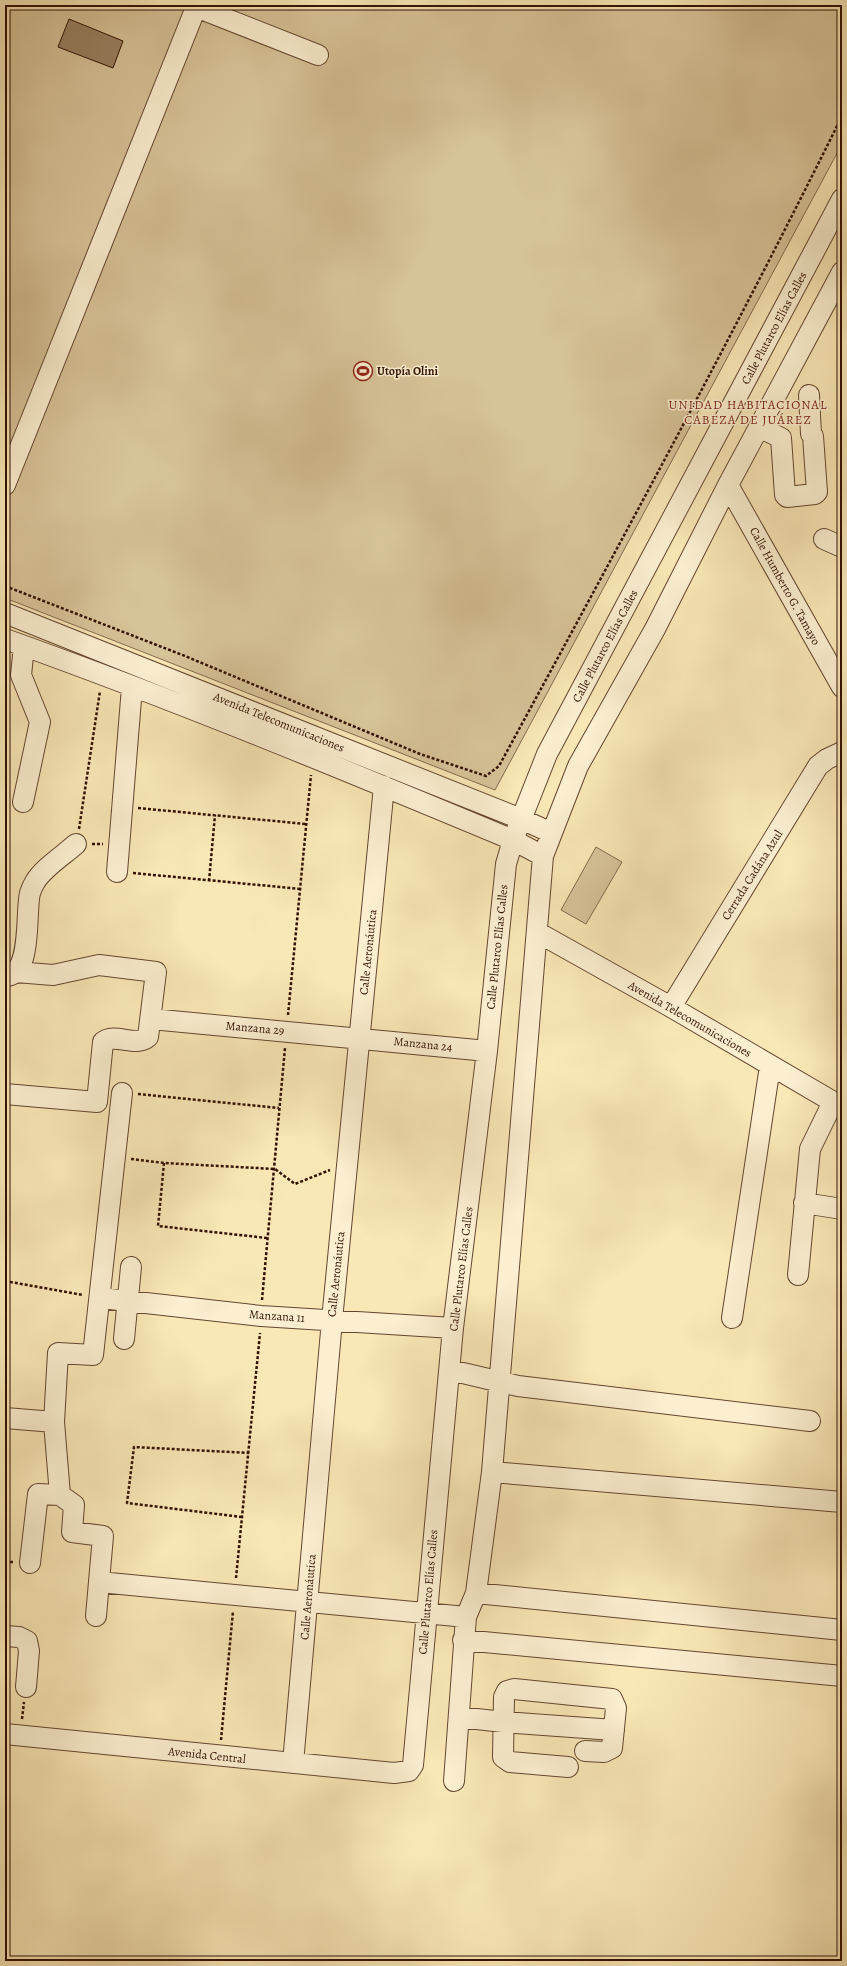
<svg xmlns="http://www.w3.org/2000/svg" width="847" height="1966" viewBox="0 0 847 1966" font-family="Alegreya,serif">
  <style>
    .green { fill: #d7c398; stroke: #846a4e }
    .building { fill: #998061; stroke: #321104 }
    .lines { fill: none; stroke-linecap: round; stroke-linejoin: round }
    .minor-casing { stroke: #644630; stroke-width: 22 }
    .path { stroke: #321104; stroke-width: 2.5; stroke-dasharray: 3 2; stroke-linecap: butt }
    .minor { stroke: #fbefd0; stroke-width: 20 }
    .labels { text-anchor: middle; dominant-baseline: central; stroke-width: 3; stroke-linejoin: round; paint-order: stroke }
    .street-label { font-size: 12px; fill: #321104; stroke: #fbefd0 }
    .poi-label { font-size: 12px; font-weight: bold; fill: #321104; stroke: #fbefd0; text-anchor: start }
    .neighbourhood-label { font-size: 13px; letter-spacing: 1px; fill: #7a1f14; stroke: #fbefd0 }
  </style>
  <rect width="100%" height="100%" fill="#f9e7b6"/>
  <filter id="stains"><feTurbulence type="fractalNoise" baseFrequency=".005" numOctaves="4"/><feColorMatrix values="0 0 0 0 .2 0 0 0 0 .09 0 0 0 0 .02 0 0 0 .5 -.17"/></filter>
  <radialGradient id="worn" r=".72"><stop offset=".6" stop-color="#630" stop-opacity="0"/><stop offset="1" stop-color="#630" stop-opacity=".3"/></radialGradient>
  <path class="green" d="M5 5H842V144L495 790 5 598Z
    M596 847 622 862 586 924 561 910Z"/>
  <path class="building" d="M69 19 123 41 113 68 58 47Z"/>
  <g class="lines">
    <defs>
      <path id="minor" d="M196 7 318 55
        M759 427 781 438 785 495 787 497 815 494 817 492 813 436 811 434 809 395
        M5 485 197 5
        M728 485 842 687
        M824 539 842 547
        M5 613 521 819 552 833
        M5 639C176 700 345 770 513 840L543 856
        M23 802 40 722 21 675 24 646
        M117 872 132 687
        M537 932 671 1007 842 1107
        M5 976C33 976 25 912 30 893 31 890 33 885 35 882 42 869 65 854 76 844
        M671 1007 818 766 827 759 842 752
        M151 1019 487 1051
        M5 1094 97 1102 103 1042C115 1032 136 1048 148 1037L156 972 99 965 53 975 16 972
        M804 1203 842 1209
        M798 1275 810 1149 833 1102
        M101 1298 261 1316 453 1328
        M732 1318 770 1066
        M124 1339 131 1267
        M450 1370 518 1386 810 1421
        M5 1418 54 1422
        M492 1472 842 1502
        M30 1563 38 1494 60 1495
        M99 1582 466 1617
        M476 1593 842 1630
        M96 1616 103 1536 72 1532 74 1505 60 1495 54 1422 58 1353 93 1355 122 1093
        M5 1636 19 1637 27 1641 29 1651 26 1687
        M463 1640 842 1676
        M459 1717 503 1722 614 1730
        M5 1734 394 1773 409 1771 413 1765 453 1328 487 1051 506 864 513 840 547 754 842 199
        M293 1763 332 1320 384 786
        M568 1767 510 1762 503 1757 504 1697 507 1691 514 1689 612 1699 616 1708 612 1748 604 1752 585 1751
        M454 1781 466 1617 476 1593 492 1472 543 856 578 766 655 629 728 485 842 272"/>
    </defs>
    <use href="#minor" class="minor-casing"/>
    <path class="path" d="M5 586 185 656 420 754 486 776 499 766C616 551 733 336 842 116
      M138 808 306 824
      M79 829 100 691
      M92 844H103
      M133 873 301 889
      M209 881 215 815
      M288 1015 311 775
      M138 1094 279 1108
      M131 1159 164 1163 275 1169 295 1184 330 1170
      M164 1163 158 1226 267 1238
      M5 1281 83 1295
      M262 1300 285 1048
      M242 1517 127 1503 134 1447 249 1453
      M5 1562H14
      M236 1578 260 1333
      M22 1719 24 1702
      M221 1740 233 1611"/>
    <use href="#minor" class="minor"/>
  </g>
  <defs>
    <symbol id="stadium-ring" viewBox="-11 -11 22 22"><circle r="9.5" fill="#fbefd0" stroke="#8f2418" stroke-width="1.5"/><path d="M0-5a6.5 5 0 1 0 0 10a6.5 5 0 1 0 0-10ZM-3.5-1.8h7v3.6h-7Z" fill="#8f2418"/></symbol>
  </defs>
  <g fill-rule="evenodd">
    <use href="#stadium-ring" x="352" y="360" width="22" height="22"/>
  </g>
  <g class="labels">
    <g class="street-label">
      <text transform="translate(774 328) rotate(-62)">Calle Plutarco Elías Calles</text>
      <text transform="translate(785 586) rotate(61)">Calle Humberto G. Tamayo</text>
      <text transform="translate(605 646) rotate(-62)">Calle Plutarco Elías Calles</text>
      <text transform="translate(279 722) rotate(22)">Avenida Telecomunicaciones</text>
      <text transform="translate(752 875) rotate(-58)">Cerrada Cadána Azul</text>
      <text transform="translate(497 947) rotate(-84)">Calle Plutarco Elías Calles</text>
      <text transform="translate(368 952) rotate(-84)">Calle Aeronáutica</text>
      <text transform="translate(690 1019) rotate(30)">Avenida Telecomunicaciones</text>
      <text transform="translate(255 1028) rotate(5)">Manzana 29</text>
      <text transform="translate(423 1044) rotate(6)">Manzana 24</text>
      <text transform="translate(461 1269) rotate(-83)">Calle Plutarco Elías Calles</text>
      <text transform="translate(336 1274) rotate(-84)">Calle Aeronáutica</text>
      <text transform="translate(277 1316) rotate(4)">Manzana 11</text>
      <text transform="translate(428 1592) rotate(-85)">Calle Plutarco Elías Calles</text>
      <text transform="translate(308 1597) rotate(-85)">Calle Aeronáutica</text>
      <text transform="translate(207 1755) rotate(6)">Avenida Central</text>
    </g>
    <g class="poi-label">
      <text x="377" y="371">Utopía Olini</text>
    </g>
    <g class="neighbourhood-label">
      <text x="748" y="404">UNIDAD HABITACIONAL<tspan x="748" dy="15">CABEZA DE JUÁREZ</tspan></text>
    </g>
  </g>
  <rect width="847" height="1966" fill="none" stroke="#f9e7b6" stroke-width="20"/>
  <rect x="6" y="6" width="835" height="1954" fill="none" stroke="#321104" stroke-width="2"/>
  <rect x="10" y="10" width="827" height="1946" fill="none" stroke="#321104"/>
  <rect width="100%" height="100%" filter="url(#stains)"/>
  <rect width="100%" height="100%" fill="url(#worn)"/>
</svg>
